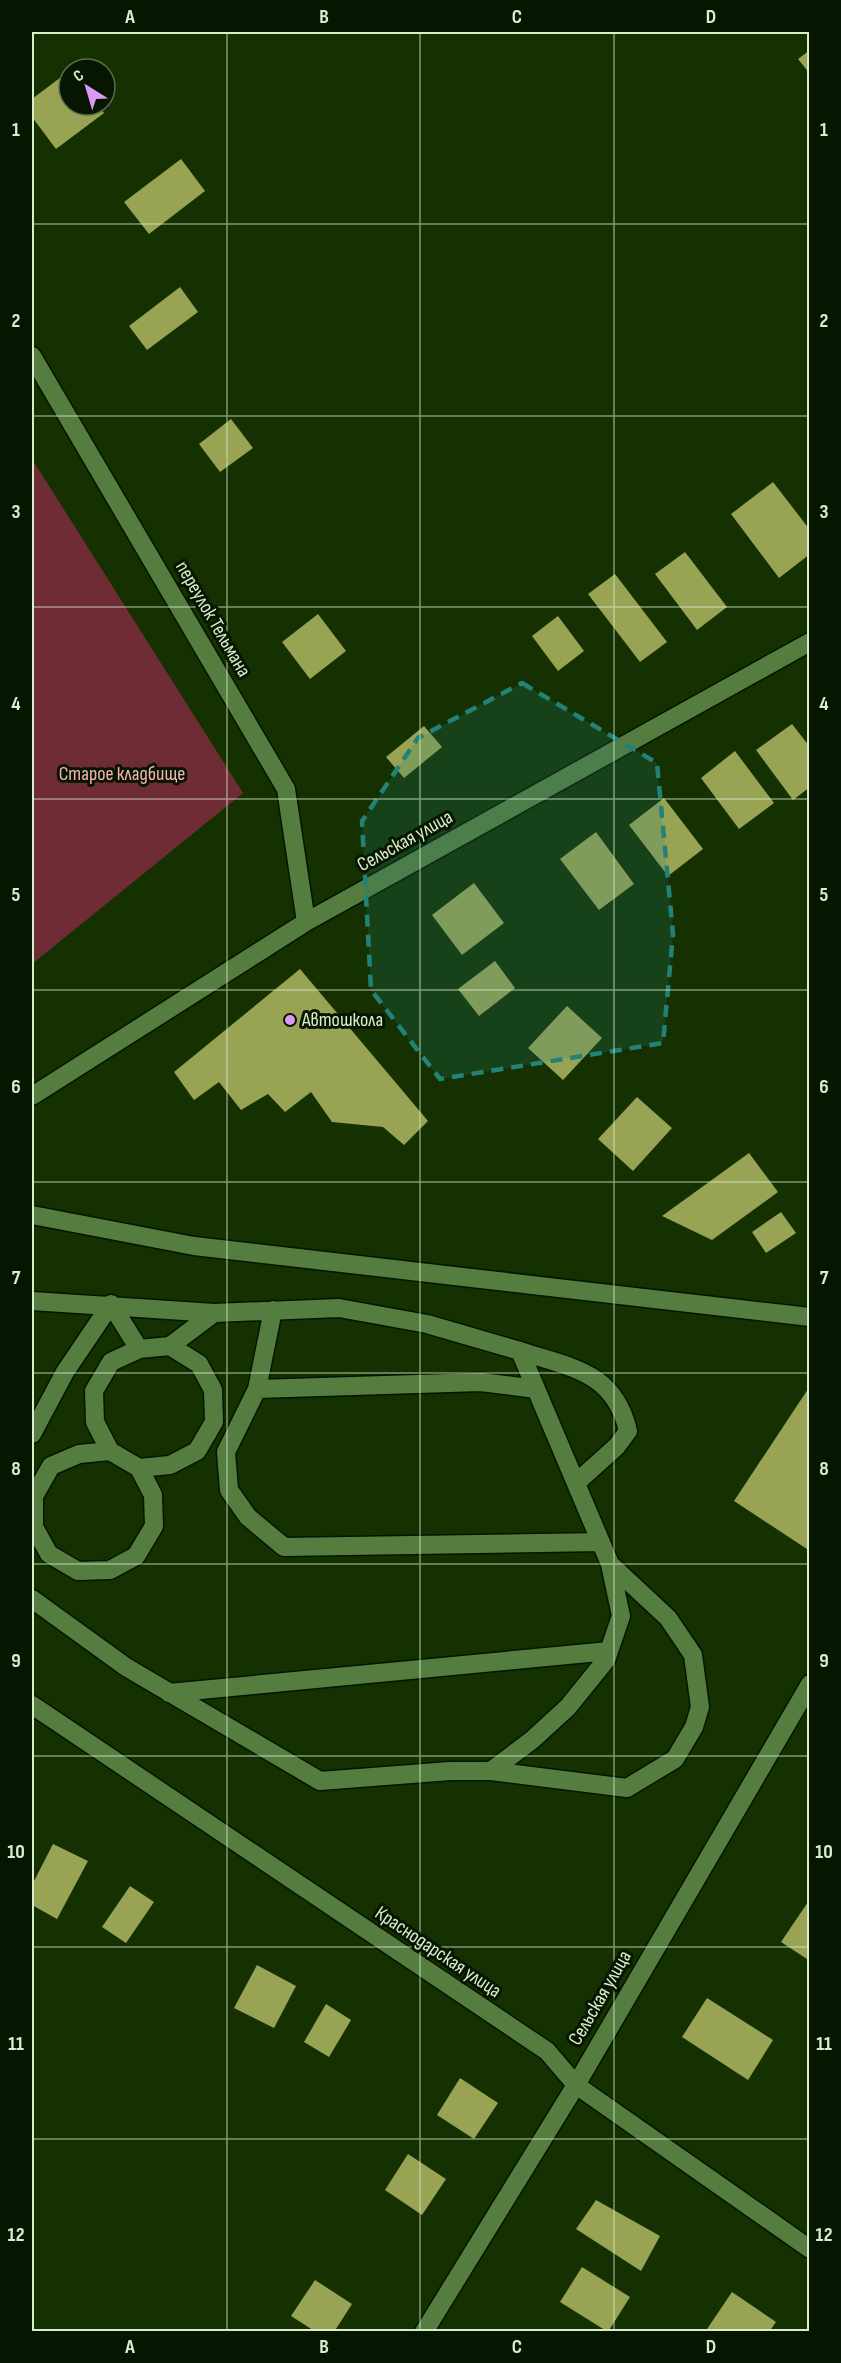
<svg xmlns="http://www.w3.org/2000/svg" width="841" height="2363" viewBox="0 0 841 2363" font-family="'Sofia Sans Condensed',sans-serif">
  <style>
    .green { fill: #702c34 }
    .building { fill: #98a354 }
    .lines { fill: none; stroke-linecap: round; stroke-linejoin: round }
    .minor-casing { stroke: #041600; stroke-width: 21 }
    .minor { stroke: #557d40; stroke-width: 18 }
    .marked { fill: #238278; fill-opacity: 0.2; stroke: #238278; stroke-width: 4.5; stroke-dasharray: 12 8; stroke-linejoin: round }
    .grid { fill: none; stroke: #d8eecd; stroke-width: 1.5; stroke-opacity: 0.55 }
    .poi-dot { fill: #db99f6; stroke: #071601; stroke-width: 2 }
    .labels { text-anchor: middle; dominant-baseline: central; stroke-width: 6; stroke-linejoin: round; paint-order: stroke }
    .street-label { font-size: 20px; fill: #d8eecd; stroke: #071601 }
    .park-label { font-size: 20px; fill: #f8b3b6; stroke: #071601 }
    .poi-label { font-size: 20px; fill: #d8eecd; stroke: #071601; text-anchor: start }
    .neatline { fill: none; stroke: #d8eecd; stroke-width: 2 }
    .grid-label { font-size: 20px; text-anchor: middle; font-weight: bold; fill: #d8eecd }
  </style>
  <rect width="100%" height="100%" fill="#153102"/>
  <path class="green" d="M32 459 243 793 32 964Z"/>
  <path class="building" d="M810 50V74L798 59Z
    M69 71V105H98L104 113 56 149 32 117V99Z
    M181 159 205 191 149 234 124 202Z
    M180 287 198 312 147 350 129 326Z
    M231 419 253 448 220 472 199 444Z
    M773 482 810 530V554L779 578 731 514Z
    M685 552 727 607 697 630 655 574Z
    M615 574 667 642 640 662 588 594Z
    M318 614 346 651 310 679 282 642Z
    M558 616 584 651 558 671 532 636Z
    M792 724 810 747V787L793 800 756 750Z
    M424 726 442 747 404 778 386 757Z
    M735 751 774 803 739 829 701 778Z
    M664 798 703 849 668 876 629 825Z
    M596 832 634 884 599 910 560 859Z
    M474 883 504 923 462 955 432 915Z
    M495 961 515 988 479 1016 458 989Z
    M300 969 428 1121 404 1145 383 1127 332 1122 311 1092 285 1112 268 1094 241 1110 219 1082 194 1100 174 1072Z
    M567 1006 602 1038 563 1080 528 1048Z
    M637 1097 672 1128 633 1171 598 1139Z
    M749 1153 778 1192 712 1240 662 1216Z
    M781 1212 796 1233 766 1253 752 1232Z
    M810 1386V1551L734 1501Z
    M53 1844 88 1861 57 1919 32 1905V1885Z
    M130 1886 154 1902 126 1943 102 1927Z
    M810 1899V1961L781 1942Z
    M257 1965 296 1986 274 2028 234 2008Z
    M707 1998 773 2040 748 2080 682 2037Z
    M326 2004 351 2020 329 2057 304 2042Z
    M460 2078 498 2103 474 2139 437 2115Z
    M408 2154 446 2179 422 2215 385 2190Z
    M596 2200 660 2236 641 2271 576 2229Z
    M582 2267 630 2297 608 2332 560 2302Z
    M315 2280 352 2304 334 2332H316L291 2316Z
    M732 2292 776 2322 769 2332H705Z"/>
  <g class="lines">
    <defs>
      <path id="minor" d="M32 356 286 789 306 922
        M32 1096 306 922 810 642
        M32 1215 194 1246 810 1317
        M32 1301 214 1313 339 1308 427 1324 520 1351 610 1564 668 1618 693 1655 700 1707 694 1727 675 1759 627 1788 491 1771H450L320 1781 126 1667 32 1599
        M273 1310 257 1389 226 1452 229 1490 248 1517 284 1547 601 1542
        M170 1346 214 1313
        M520 1351C571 1368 614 1371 628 1431L617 1446 576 1483
        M257 1389 481 1382 536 1389
        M32 1434 65 1372 111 1304 139 1349
        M110 1451 95 1422 94 1391 111 1362 139 1349 170 1346 199 1364 213 1390 214 1422 197 1451 170 1465 139 1468 110 1451 79 1454 51 1466 34 1496V1527L49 1554 78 1571 110 1570 136 1556 154 1526 153 1495 139 1468
        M169 1693 609 1651
        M32 1705 547 2051 576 2085 810 2249
        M491 1771 532 1740 568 1707 606 1660 621 1616 610 1564
        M424 2332 576 2085 810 1684"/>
    </defs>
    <use href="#minor" class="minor-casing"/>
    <use href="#minor" class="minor"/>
  </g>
  <path class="marked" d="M522 683 657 763 673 934 663 1043 440 1079 371 990 362 821 418 738Z"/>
  <path class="grid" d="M227 32V2332M420 32V2332M614 32V2332M32 224H810M32 416H810M32 607H810M32 799H810M32 990H810M32 1182H810M32 1373H810M32 1564H810M32 1756H810M32 1947H810M32 2139H810"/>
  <circle class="poi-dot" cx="290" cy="1020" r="6"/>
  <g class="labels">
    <g class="street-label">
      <text transform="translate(213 619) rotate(60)">переулок Тельмана</text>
      <text transform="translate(405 841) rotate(-29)">Сельская улица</text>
      <text transform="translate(438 1952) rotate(34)">Краснодарская улица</text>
      <text transform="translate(600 1998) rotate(-60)">Сельская улица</text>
    </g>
    <g class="park-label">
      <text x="122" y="774">Старое кладбище</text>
    </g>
    <g class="poi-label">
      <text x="302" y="1020">Автошкола</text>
    </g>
  </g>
  <rect width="841" height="2363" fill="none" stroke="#071601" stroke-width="66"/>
  <g transform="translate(87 87) rotate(323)"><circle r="28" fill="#071601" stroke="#5b6c53" stroke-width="1.5"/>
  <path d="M0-4.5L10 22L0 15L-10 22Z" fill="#db99f6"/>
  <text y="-9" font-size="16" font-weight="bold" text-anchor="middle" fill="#d8eecd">С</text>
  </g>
  <rect x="33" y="33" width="775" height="2297" class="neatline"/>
  <g class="grid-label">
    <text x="130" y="23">A</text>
    <text x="324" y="23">B</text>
    <text x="517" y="23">C</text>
    <text x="711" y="23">D</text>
    <text x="16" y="136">1</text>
    <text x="824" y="136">1</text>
    <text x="16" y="327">2</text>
    <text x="824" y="327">2</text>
    <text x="16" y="518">3</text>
    <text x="824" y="518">3</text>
    <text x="16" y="710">4</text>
    <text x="824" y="710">4</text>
    <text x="16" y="901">5</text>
    <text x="824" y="901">5</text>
    <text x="16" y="1093">6</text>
    <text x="824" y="1093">6</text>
    <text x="16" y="1284">7</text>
    <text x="824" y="1284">7</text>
    <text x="16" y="1475">8</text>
    <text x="824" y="1475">8</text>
    <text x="16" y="1667">9</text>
    <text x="824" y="1667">9</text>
    <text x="16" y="1858">10</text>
    <text x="824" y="1858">10</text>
    <text x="16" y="2050">11</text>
    <text x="824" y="2050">11</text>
    <text x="16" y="2241">12</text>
    <text x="824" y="2241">12</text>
    <text x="130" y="2353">A</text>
    <text x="324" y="2353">B</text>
    <text x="517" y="2353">C</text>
    <text x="711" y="2353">D</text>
  </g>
</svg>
